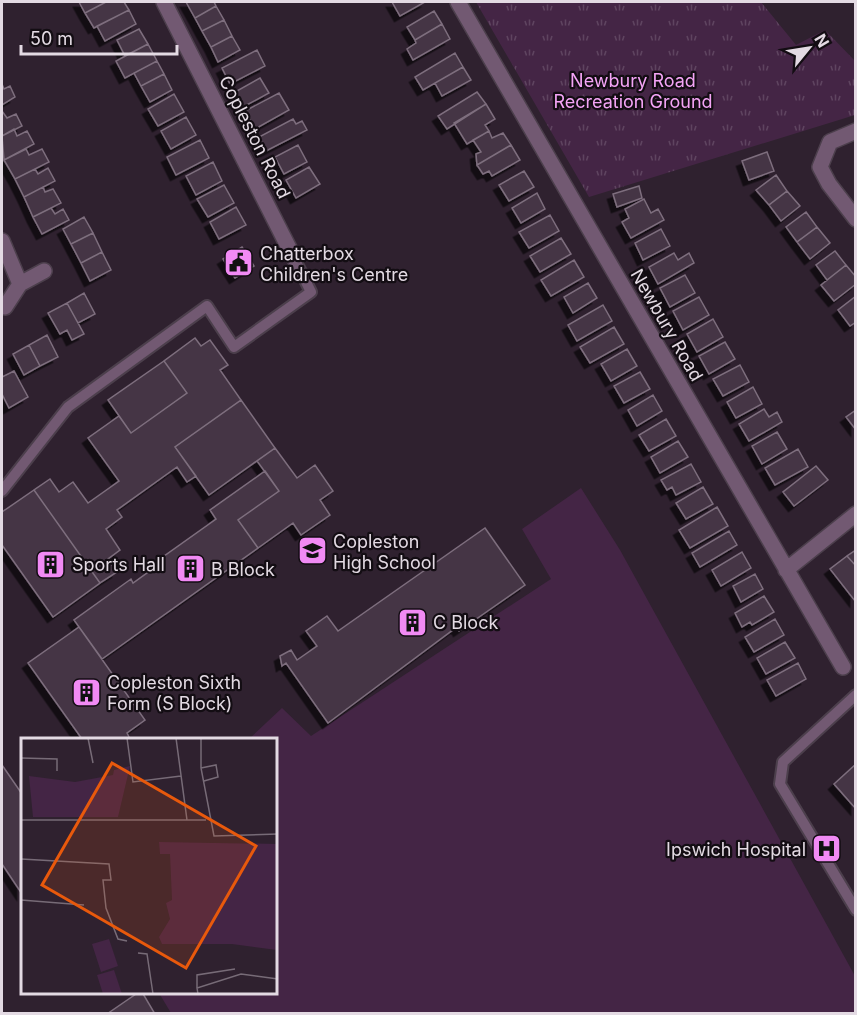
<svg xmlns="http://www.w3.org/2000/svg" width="857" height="1015" viewBox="0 0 857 1015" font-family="Inter,sans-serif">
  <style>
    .green { fill: #442545 }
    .park { fill: url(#park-tufts) }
    .building { fill: #443644; stroke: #7e6e7e; stroke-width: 1.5; filter: url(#shadow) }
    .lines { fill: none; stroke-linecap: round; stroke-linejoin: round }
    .service-casing { stroke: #4c3f4c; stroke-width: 14 }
    .minor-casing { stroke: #4c3f4c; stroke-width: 18 }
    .service { stroke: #725972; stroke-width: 10 }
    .minor { stroke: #725972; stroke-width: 15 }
    .labels { text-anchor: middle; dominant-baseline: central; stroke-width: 4.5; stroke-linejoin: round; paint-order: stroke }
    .park-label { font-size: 18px; fill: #f4a4f6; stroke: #130d13 }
    .street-label { font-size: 18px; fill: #e3dae3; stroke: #130d13 }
    .poi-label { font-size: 18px; fill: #e3dae3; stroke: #130d13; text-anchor: start }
    .inset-road { fill: none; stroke: #776b77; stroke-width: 1.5 }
    .view { fill: #e8590c; fill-opacity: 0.15; stroke: #e8590c; stroke-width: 3 }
    .inset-edge { fill: none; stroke: #e3dae3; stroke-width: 3 }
  </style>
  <defs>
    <pattern id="park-tufts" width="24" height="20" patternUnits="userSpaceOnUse" patternTransform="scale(1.5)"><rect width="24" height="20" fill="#442545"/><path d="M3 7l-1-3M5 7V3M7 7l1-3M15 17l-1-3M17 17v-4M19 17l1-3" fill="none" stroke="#5f4460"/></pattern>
    <filter id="shadow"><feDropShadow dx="-5.5" dy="5.5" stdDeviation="0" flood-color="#0009"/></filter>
  </defs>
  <rect width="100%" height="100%" fill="#2f212f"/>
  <path class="green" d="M581 488 620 550 855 976V1013H171L159 993 276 992V739H249L282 708 311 736 551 579 522 529Z"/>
  <path class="park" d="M476 2H761L796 45 825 30 855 61V115L589 197Z"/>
  <path class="building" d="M79 2H106L85 13Z
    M106 2H124L129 10 94 28 85 13Z
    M186 2H214L216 6 195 18Z
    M392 2H425L400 16Z
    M216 6 224 20 202 31 195 18Z
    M129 10 136 24 105 41 97 26Z
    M434 11 442 24 415 40 407 27Z
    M224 20 232 36 211 47 202 31Z
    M442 24 450 39 413 60 407 49 416 43 415 40Z
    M139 29 148 44 125 56 117 40Z
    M232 36 240 50 218 62 211 47Z
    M148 44 157 61 125 78 116 61Z
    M257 50 265 66 230 84 222 68Z
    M455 53 463 67 423 90 415 77Z
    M157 61 164 74 141 86 134 73Z
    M463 67 471 80 442 96 435 83Z
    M164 74 172 90 150 102 141 86Z
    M260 78 269 93 243 107 235 92Z
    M2 84 4 89 10 86 15 97 2 105Z
    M477 92 486 104 447 129 438 116Z
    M279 93 289 110 255 129 245 111Z
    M174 94 184 112 158 126 148 109Z
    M486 104 495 119 485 125 489 131 467 144 454 123Z
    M2 111 7 118 16 114 22 126 2 136Z
    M186 117 196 135 171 149 161 131Z
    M293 119 296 124 302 121 307 130 266 151 259 137Z
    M14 129 17 136 27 131 34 144 4 160 2 136Z
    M489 131 492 138 503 133 511 145 477 165 476 154 481 152 473 140Z
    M200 140 209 158 176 175 167 157Z
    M298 145 307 162 284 174 275 157Z
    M511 145 520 160 492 176 489 171 483 174 477 165Z
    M26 149 29 155 42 149 49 162 15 179 4 160Z
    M767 152 774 171 749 180 742 161Z
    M213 162 222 181 196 195 186 176Z
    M309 167 320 184 296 198 286 180Z
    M48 168 55 181 24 197 15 179 35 169 38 174Z
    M524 171 534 187 509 201 499 185Z
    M776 175 787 191 769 205 756 190Z
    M224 185 234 203 208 217 197 199Z
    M639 186 642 198 617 207 613 194Z
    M43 187 45 192 53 189 61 203 33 217 24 197Z
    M787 191 800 206 781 221 769 205Z
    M537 193 545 209 521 223 512 208Z
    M644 199 651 213 658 209 664 220 631 238 622 222 629 218 625 209Z
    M236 207 246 225 219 239 210 222Z
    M51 208 55 214 63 209 69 220 42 234 33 217Z
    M806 212 817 227 797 242 786 227Z
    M550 215 559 231 529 248 519 232Z
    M84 217 93 233 71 244 63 229Z
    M817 227 830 243 810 259 797 242Z
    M661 229 670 246 643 260 635 243Z
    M93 233 102 252 81 263 71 244Z
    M561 238 571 254 540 272 530 256Z
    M242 247 254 266 235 278 223 259Z
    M835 251 846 265 827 280 816 265Z
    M102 252 111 270 90 281 81 263Z
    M674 253 678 260 689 253 694 263 658 284 649 267Z
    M574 260 584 277 551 296 541 280Z
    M846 265 856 277V284L834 301 821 285Z
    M685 275 695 293 670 307 660 288Z
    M588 283 597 298 573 313 564 297Z
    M84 293 95 314 78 323 67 303Z
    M856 296V322L850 326 838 310Z
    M699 297 709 315 683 330 673 311Z
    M67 303 84 334 72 340 67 330 60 334 48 313Z
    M603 305 612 321 577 341 568 325Z
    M713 319 723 337 697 352 687 334Z
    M614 327 624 344 590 363 580 347Z
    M47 335 58 357 40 366 29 345Z
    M195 338 201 346 210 340 228 365 220 370 241 400 175 447 196 476 187 482 177 467 117 510 122 517 106 529 120 550 108 559 117 572 100 583 34 490 50 479 59 492 73 482 88 503 119 481 88 438 119 416 131 433 187 393 164 361Z
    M725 342 735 359 709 374 699 356Z
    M29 345 40 366 24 375 13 354Z
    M627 349 637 366 611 381 601 364Z
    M164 361 187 393 131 433 108 400Z
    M740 365 749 382 723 396 713 379Z
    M14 371 28 397 9 408 2 394V377Z
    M640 372 650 389 624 403 614 386Z
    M753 387 762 404 736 418 727 402Z
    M653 395 662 411 637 426 628 410Z
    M241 400 275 448 209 495 175 447Z
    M764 409 769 417 777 412 782 422 749 441 739 424Z
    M856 410V430L846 417Z
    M666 419 676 436 649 451 639 435Z
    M777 432 787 449 762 464 752 446Z
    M678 441 688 457 660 473 651 457Z
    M275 448 297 478 315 465 333 491 320 500 330 515 301 535 293 523 258 548 238 520 279 491 257 461Z
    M798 449 808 467 775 485 765 468Z
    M691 464 701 482 676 495 672 487 667 490 661 480Z
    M816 466 828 480 794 506 783 492Z
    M265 471 279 491 238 520 258 548 102 659 74 620 131 579 133 583 162 562 160 559 216 519 210 510Z
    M703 487 713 504 686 519 676 503Z
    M34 490 100 583 53 617 2 545V512Z
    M717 507 728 526 690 548 679 530Z
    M485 528 525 585 459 631 457 627 328 723 286 663 282 666 280 656 291 650 297 660 317 646 306 631 327 616 338 631Z
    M729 531 737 545 700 567 692 553Z
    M856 550V566L847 556Z
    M742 552 751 568 721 586 712 570Z
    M847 556 856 566 855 601 830 569Z
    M755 574 763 589 741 602 733 586Z
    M764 596 774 612 752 625 750 622 742 627 735 613Z
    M775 619 784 635 754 652 745 637Z
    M79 627 145 720 127 733 130 739H82L28 663Z
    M785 642 795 658 766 674 757 658Z
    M798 663 806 679 776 696 767 680Z
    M856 764V809L834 784Z
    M2 765 22 794V894L2 864Z
    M139 992H142L155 1014H107Z"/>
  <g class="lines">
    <defs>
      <path id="service" d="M2 491 68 407 207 306 234 347 311 292 294 258
        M856 695 783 762 780 784 856 910"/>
      <path id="minor" d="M164 2 294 258
        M458 2 843 667
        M856 131 830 142 820 167 829 184 856 219
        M2 241 20 284
        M5 307 20 284 44 271
        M786 570 856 514"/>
    </defs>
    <use href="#service" class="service-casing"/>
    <use href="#minor" class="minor-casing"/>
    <use href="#service" class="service"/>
    <use href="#minor" class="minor"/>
  </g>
  <defs>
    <symbol id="civic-square" viewBox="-11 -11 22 22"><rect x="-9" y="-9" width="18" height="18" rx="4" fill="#f18af4" stroke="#130d13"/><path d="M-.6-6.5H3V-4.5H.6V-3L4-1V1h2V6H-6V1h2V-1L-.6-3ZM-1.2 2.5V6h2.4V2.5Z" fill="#111"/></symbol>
    <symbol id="school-square" viewBox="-11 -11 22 22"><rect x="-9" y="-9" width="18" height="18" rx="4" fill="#f18af4" stroke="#130d13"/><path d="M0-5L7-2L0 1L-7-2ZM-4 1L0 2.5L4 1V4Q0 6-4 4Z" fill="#111"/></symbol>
    <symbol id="building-square" viewBox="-11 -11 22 22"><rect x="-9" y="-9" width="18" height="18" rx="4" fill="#f18af4" stroke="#130d13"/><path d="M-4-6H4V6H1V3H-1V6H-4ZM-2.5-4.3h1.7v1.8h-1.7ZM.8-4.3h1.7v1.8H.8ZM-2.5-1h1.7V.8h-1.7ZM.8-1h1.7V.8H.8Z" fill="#111"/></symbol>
    <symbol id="hospital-square" viewBox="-11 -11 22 22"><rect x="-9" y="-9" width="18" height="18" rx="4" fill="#f18af4" stroke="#130d13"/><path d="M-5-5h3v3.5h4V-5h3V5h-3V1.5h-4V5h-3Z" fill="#111"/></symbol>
  </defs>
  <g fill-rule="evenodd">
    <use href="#civic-square" x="222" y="246" width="33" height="33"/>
    <use href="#school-square" x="296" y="534" width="33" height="33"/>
    <use href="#building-square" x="34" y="548" width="33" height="33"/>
    <use href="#building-square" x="174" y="552" width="33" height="33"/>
    <use href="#building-square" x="396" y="606" width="33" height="33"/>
    <use href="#building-square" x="70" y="676" width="33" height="33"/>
    <use href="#hospital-square" x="810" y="832" width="33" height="33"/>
  </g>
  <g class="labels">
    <g class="park-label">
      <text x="633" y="80">Newbury Road<tspan x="633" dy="21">Recreation Ground</tspan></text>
    </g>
    <g class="street-label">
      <text transform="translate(255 137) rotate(63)">Copleston Road</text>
      <text transform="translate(667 325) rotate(60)">Newbury Road</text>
    </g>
    <g class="poi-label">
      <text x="260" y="253">Chatterbox<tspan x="260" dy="21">Children's Centre</tspan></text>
      <text x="333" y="541">Copleston<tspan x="333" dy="21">High School</tspan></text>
      <text x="72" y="564">Sports Hall</text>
      <text x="211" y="569">B Block</text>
      <text x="433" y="622">C Block</text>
      <text x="107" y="682">Copleston Sixth<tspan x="107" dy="21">Form (S Block)</tspan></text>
      <text x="806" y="849" text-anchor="end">Ipswich Hospital</text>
    </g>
  </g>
  <g transform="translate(21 738)">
    <rect width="256" height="256" fill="#2f212f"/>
    <path d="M138 104 256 106V212L211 206H141L138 199 149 181 145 165 151 162 149 116H139ZM88 201 97 228 80 234 71 206ZM93 232 101 256H82L76 237Z" fill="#442545"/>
    <path d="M109 28 97 79H12L8 38 54 44 92 37 93 32Z" fill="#442545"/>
    <path class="inset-road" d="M67 0 72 25M106 0 112 44 160 38M155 0 166 82M180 0V30L193 98 257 96M0 20 36 21V33M180 30 195 27 197 39 183 43M0 82H185M0 121 88 126 90 142H82L85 170 97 201 106 203M0 162 63 167M117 215 126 216 132 256M176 250V237L214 231M177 256 176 250 220 236 257 241"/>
    <path class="view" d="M91 25 235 108 165 230 21 147Z"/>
    <rect width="256" height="256" class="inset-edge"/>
  </g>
  <rect width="857" height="1015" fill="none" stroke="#e3dae3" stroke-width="6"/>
  <g transform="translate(809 48) rotate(60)" stroke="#130d13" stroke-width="4.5" paint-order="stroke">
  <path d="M0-4.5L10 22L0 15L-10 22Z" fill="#e3dae3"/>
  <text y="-9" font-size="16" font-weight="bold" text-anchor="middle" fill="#e3dae3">N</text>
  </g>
  <path d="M21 45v9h156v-9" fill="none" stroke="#e3dae3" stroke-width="3"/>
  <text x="30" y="45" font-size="18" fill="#e3dae3" stroke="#130d13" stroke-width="4.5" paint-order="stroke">50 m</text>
</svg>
